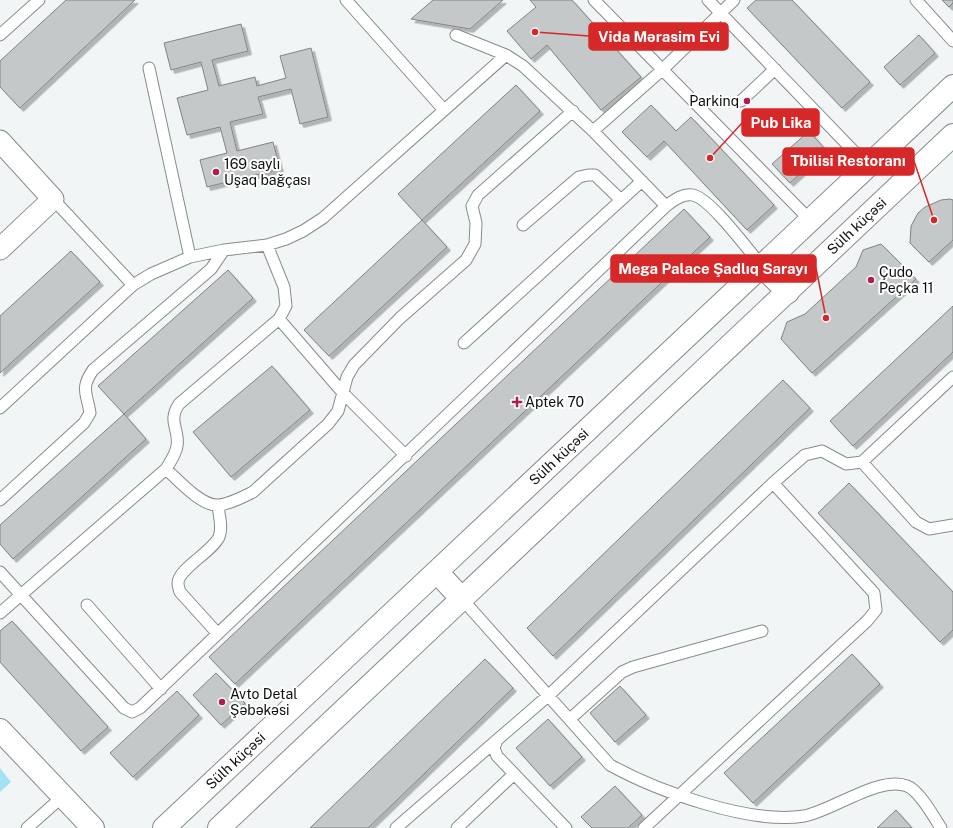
<svg xmlns="http://www.w3.org/2000/svg" width="953" height="828" viewBox="0 0 953 828" font-family="'Public Sans',sans-serif">
  <style>
    .green { fill: #a4e1f1 }
    .building { fill: #c4c8c9; stroke: #808384; filter: url(#shadow) }
    .lines { fill: none; stroke-linecap: round; stroke-linejoin: round }
    .lane-casing { stroke: #878b8c; stroke-width: 13 }
    .street-casing { stroke: #878b8c; stroke-width: 23 }
    .secondary-casing { stroke: #878b8c; stroke-width: 24 }
    .lane { stroke: #fff; stroke-width: 11 }
    .street { stroke: #fff; stroke-width: 21 }
    .secondary { stroke: #fff; stroke-width: 22 }
    .poi-dot { fill: #af1e52; stroke: #fff; stroke-width: 1.5 }
    .labels { text-anchor: middle; dominant-baseline: central; stroke-width: 4; stroke-linejoin: round; paint-order: stroke }
    .poi-label { font-size: 14px; fill: #0d0e0e; stroke: #fff; text-anchor: start }
    .street-label { font-size: 14px; fill: #0d0e0e; stroke: #fff }
    .leader { fill: none; stroke: #d62828; stroke-width: 1.5 }
    .callout-dot { fill: #d62828; stroke: #fff; stroke-width: 1.5 }
    .callout { fill: #d62828; stroke: #d62828; stroke-width: 1.5 }
    .callout-label { font-size: 15px; text-anchor: middle; font-weight: bold; fill: #fff }
  </style>
  <defs>
    <filter id="shadow"><feDropShadow dx="3.5" dy="3.5" stdDeviation="0" flood-color="#0004"/></filter>
  </defs>
  <rect width="100%" height="100%" fill="#f2f5f6"/>
  <path class="green" d="M0 768 11 782 0 792Z"/>
  <path class="building" d="M66 0H135L20 108 0 87V61Z
    M433 0H503L470 29 411 19Z
    M530 0H572L641 77 601 110 547 45 531 59 507 31 536 7Z
    M756 0H792L870 82 842 108 747 8Z
    M942 0H953V3L949 7Z
    M241 24 248 51 212 60 219 86 255 77 257 86 286 78 280 56 311 48 328 117 300 124 291 89 258 97 263 114 230 122 237 151 273 142 280 169 207 187 200 160 227 153 220 127 187 135 177 98 208 90 201 62 171 70 164 43Z
    M919 35 935 53 900 85 884 67Z
    M516 85 540 111 422 220 398 194Z
    M651 105 676 131 691 117 774 205 747 230 664 141 647 157 622 132Z
    M809 131 826 150 790 183 772 164Z
    M950 199 953 200V240L929 262 910 243 911 226 918 213 925 207 941 200Z
    M684 209 710 237 235 684 209 657Z
    M422 220 447 247 329 356 304 330Z
    M881 244 916 279 812 373 781 339 787 322 805 314 856 267 863 250Z
    M71 251 100 282 0 373V316Z
    M228 270 253 298 124 414 98 386Z
    M953 306V352L853 446 830 421Z
    M272 366 310 410 231 477 193 432Z
    M783 380 810 408 553 656 527 628Z
    M124 414 146 439 13 559 0 544V525Z
    M849 483 953 592V630L940 642 818 513Z
    M12 621 108 727 81 751 0 662V631Z
    M852 654 880 684 753 803 724 773Z
    M485 659 513 688 368 828H310Z
    M216 673 245 703 221 725 193 695Z
    M620 686 646 715 615 742 590 713Z
    M177 691 199 715 133 777 110 753Z
    M548 719 582 757 550 786 516 748Z
    M615 786 642 815 628 828H592L581 817Z
    M896 810 912 828H877Z"/>
  <g class="lines">
    <defs>
      <path id="lane" d="M346 0 444 110
        M594 0 810 220
        M708 0 868 166
        M916 0 953 41
        M0 35 39 0
        M456 35 506 55 523 66 593 131 666 206
        M149 68 190 257
        M741 101 775 69
        M593 131 662 70 734 0
        M53 199 133 285
        M523 225 579 177 588 175H595L621 200
        M267 245 284 287 286 306 279 319
        M464 343 642 181
        M0 408 133 285 151 274 190 257 224 250 267 245 286 239 303 231 323 218 506 55
        M862 462 916 522 929 529 953 525
        M166 469C178 480 202 507 219 505 230 504 243 497 253 492L328 424 338 411 347 377 354 365 400 318 466 260 475 244 476 223 472 206 478 195 573 111
        M0 500 84 423 90 413C87 393 80 389 93 370L211 269 224 250
        M218 506C219 516 223 527 219 537 212 552 178 569 178 583 178 586 179 589 180 592L218 634
        M0 572 124 708 132 712 140 708 666 206C674 200 683 193 693 195 711 199 748 250 762 266
        M462 599 610 765C657 791 751 825 804 816 832 811 880 775 907 786 919 790 934 817 941 828
        M87 605 161 689
        M0 613 166 469C170 462 176 454 177 446 180 429 167 422 179 404L279 319 343 393 406 456
        M570 719 622 672 633 667 762 631
        M27 828 62 797
        M396 828 497 740
        M457 828 514 774
        M566 828 497 756 494 748 497 740 549 695 773 483 805 455 822 451 846 464 862 462 953 377
        M644 828 867 621 876 610 874 593 773 483"/>
      <path id="street" d="M0 141 53 199 0 249"/>
      <g id="secondary">
        <path d="M762 266 788 292"/>
        <path d="M437 572 462 599"/>
        <path d="M0 730 93 828"/>
        <path id="s1" d="M164 828 953 86"/>
        <path id="s2" d="M219 828 953 135"/>
      </g>
    </defs>
    <use href="#lane" class="lane-casing"/>
    <use href="#street" class="street-casing"/>
    <use href="#secondary" class="secondary-casing"/>
    <use href="#lane" class="lane"/>
    <use href="#street" class="street"/>
    <use href="#secondary" class="secondary"/>
  </g>
  <g class="poi-dot">
    <circle cx="747" cy="101" r="4"/>
    <circle cx="216" cy="172" r="4"/>
    <circle cx="871" cy="280" r="4"/>
    <path d="M515 396h4v4h4v4h-4v4h-4v-4h-4v-4h4z"/>
    <circle cx="222" cy="702" r="4"/>
  </g>
  <g class="labels">
    <g class="poi-label">
      <text x="739" y="101" text-anchor="end">Parkinq</text>
      <text x="224" y="164">169 saylı<tspan x="224" dy="16">Uşaq bağçası</tspan></text>
      <text x="879" y="272">Çudo<tspan x="879" dy="16">Peçka 11</tspan></text>
      <text x="525" y="402">Aptek 70</text>
      <text x="230" y="694">Avto Detal<tspan x="230" dy="16">Şəbəkəsi</tspan></text>
    </g>
    <g class="street-label">
      <text stroke="none"><textPath href="#s2" startOffset="877">Sülh küçəsi</textPath></text>
      <text stroke="none"><textPath href="#s1" startOffset="542">Sülh küçəsi</textPath></text>
      <text stroke="none"><textPath href="#s1" startOffset="98">Sülh küçəsi</textPath></text>
    </g>
  </g>
  <path class="leader" d="M535 32L589 36M710 158L742 123M934 220L914 161M826 318L816 268"/>
  <g class="callout-dot">
    <circle cx="535" cy="32" r="4"/>
    <circle cx="710" cy="158" r="4"/>
    <circle cx="934" cy="220" r="4"/>
    <circle cx="826" cy="318" r="4"/>
  </g>
  <g class="callout">
    <rect x="589" y="23" width="139" height="27" rx="4"/>
    <rect x="742" y="109" width="77" height="27" rx="4"/>
    <rect x="783" y="148" width="131" height="27" rx="4"/>
    <rect x="611" y="255" width="205" height="27" rx="4"/>
  </g>
  <g class="callout-label">
    <text x="659" y="42">Vida Mərasim Evi</text>
    <text x="781" y="128">Pub Lika</text>
    <text x="848" y="166">Tbilisi Restoranı</text>
    <text x="713" y="274">Mega Palace Şadlıq Sarayı</text>
  </g>
</svg>
